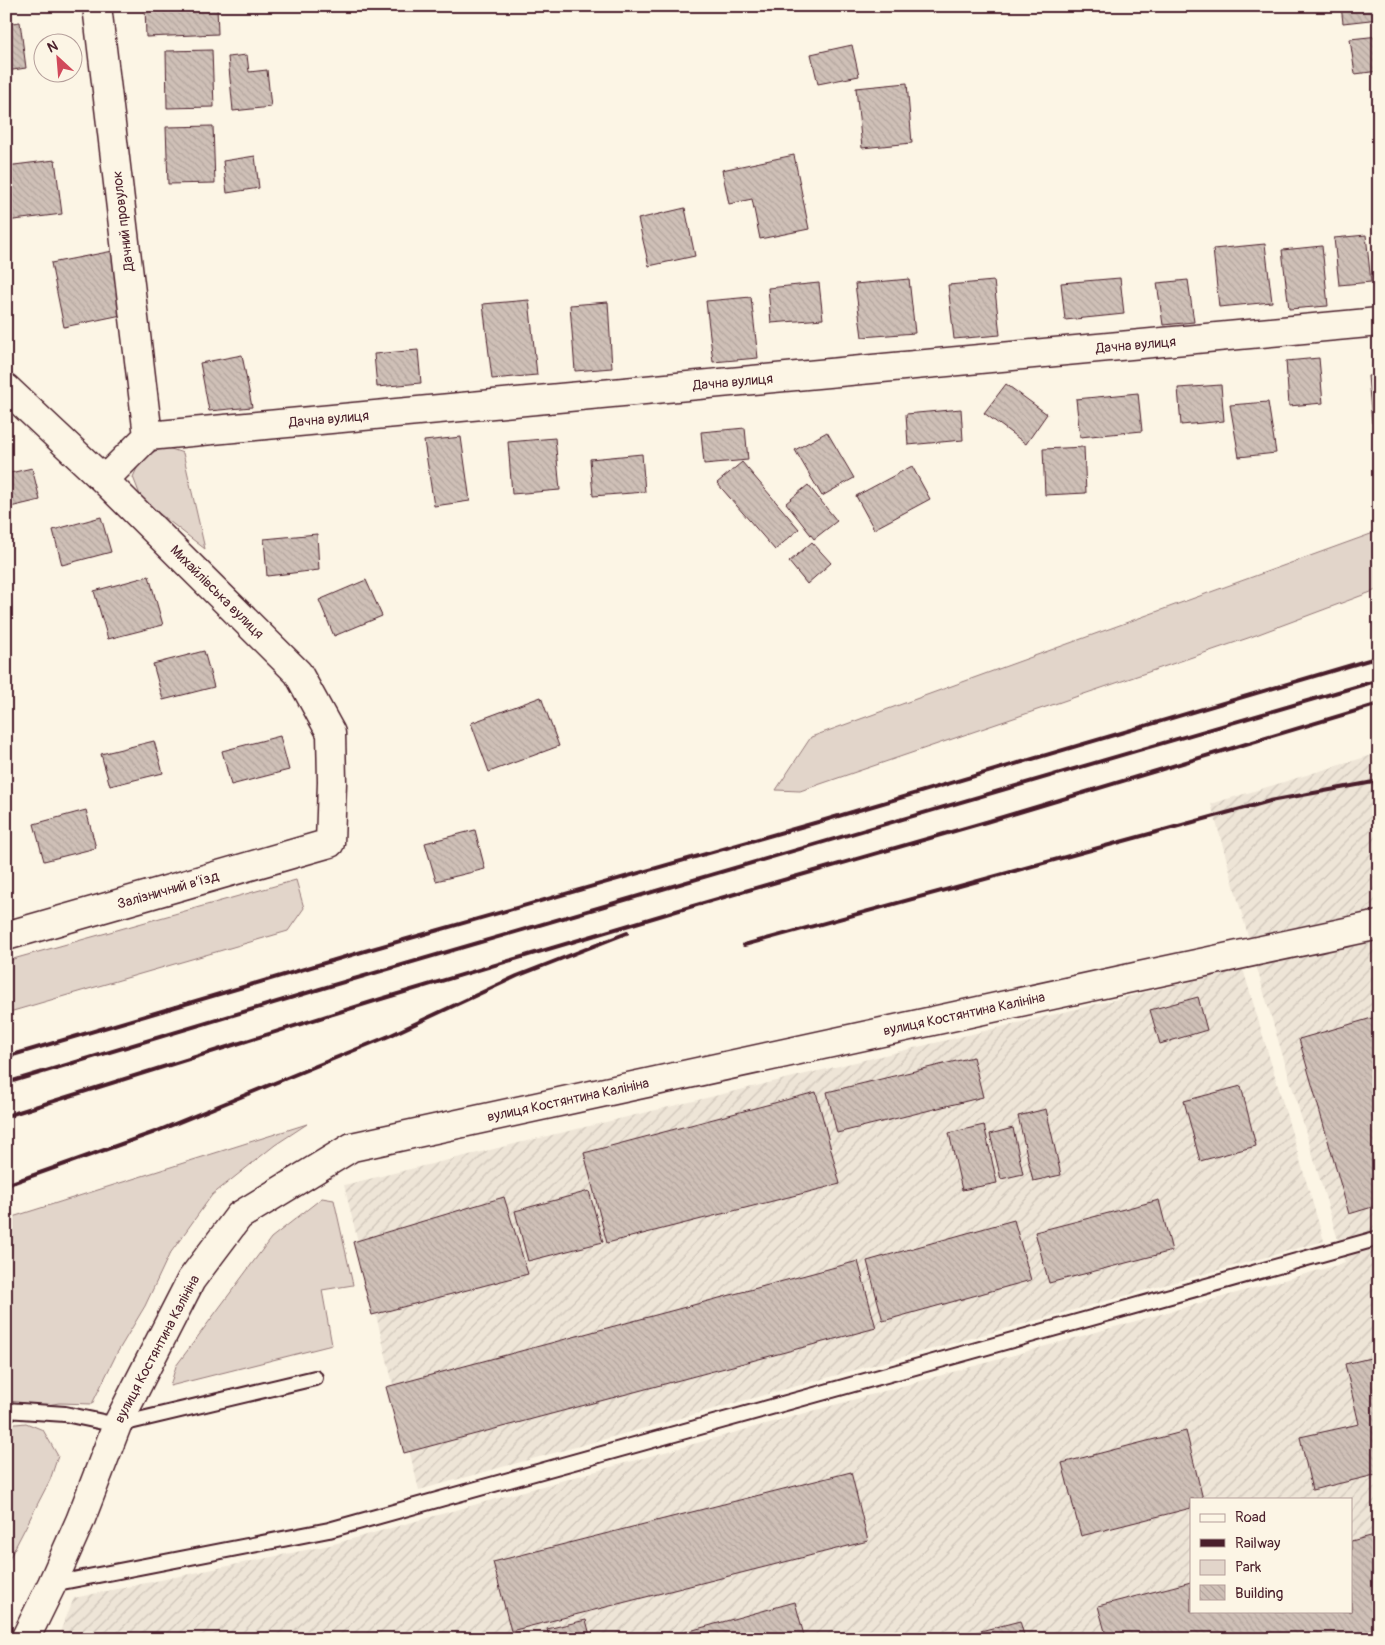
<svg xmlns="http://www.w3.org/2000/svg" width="1385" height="1645" viewBox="0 0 1385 1645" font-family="Pangolin,sans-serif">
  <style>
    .industrial { fill: url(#industrial-furrows); fill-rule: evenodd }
    .green { fill: #e2d5ca; stroke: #967a7a }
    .building { fill: url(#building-back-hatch); stroke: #4a1f2b }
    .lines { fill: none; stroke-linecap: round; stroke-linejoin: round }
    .lane-casing { stroke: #4a1f2b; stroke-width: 18 }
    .street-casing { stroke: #4a1f2b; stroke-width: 31 }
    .lane { stroke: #fcf5e5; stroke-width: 14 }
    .street { stroke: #fcf5e5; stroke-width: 28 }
    .rail { stroke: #4a1f2b; stroke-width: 4 }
    .labels { text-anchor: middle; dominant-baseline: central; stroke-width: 5; stroke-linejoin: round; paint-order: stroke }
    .street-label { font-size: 14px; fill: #4a1f2b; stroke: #fcf5e5 }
  </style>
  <defs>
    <pattern id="industrial-furrows" width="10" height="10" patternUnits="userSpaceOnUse" patternTransform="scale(1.25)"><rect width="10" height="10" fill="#eee5d7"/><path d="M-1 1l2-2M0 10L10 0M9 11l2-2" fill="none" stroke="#cec4b9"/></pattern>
    <pattern id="building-back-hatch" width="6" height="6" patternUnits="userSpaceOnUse" patternTransform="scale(1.25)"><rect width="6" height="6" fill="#cfc0b7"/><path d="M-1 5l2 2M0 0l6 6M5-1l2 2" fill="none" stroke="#b3a59e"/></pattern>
  </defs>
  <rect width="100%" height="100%" fill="#fcf5e5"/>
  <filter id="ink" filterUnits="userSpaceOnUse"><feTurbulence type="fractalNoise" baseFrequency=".02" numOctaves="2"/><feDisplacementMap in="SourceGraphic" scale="10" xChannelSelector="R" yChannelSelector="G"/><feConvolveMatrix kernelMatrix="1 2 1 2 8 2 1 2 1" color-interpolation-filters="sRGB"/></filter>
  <g filter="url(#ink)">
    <path class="industrial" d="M1379 753V1639H57L74 1598 330 1545 1345 1263 1264 993 1211 804ZM1191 1499H1351V1611H1191Z
      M1243 969 1324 1241 419 1490 344 1185Z"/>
    <path class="green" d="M165 447 183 453 205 549 142 500 133 477 142 457Z
      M1379 531V589L1248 638 800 791 776 790 811 737Z
      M296 880 304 908 288 931 6 1013V961Z
      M307 1124 275 1145 212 1195 169 1255 145 1306 117 1353 92 1404 59 1403 24 1409 6 1401V1219Z
      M322 1198 334 1200 353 1285 322 1290 332 1345 170 1386 176 1366 271 1238Z
      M26 1423 43 1430 58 1456 50 1480 6 1565V1425Z"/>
    <path class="building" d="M145 6H217L218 34 146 37Z
      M1341 6H1379V19L1343 23Z
      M20 22 26 68 6 71V24Z
      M1379 36V71L1355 74 1350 39Z
      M852 45 859 76 818 84 811 54Z
      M212 50 214 107 167 108 166 51Z
      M247 55 249 72 267 70 271 107 233 111 228 57Z
      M907 83 912 143 862 148 856 88Z
      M213 126 215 183 168 184 166 127Z
      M794 155 809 229 760 239 752 199 729 204 722 170Z
      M255 156 259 188 227 193 223 161Z
      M55 160 62 214 6 221V166Z
      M685 208 695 256 649 266 638 219Z
      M1366 235 1371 282 1339 285 1334 238Z
      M1265 244 1272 302 1219 307 1213 249Z
      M1322 246 1328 306 1289 309 1282 250Z
      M118 250 131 313 64 327 51 263Z
      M1120 278 1124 314 1065 320 1061 283Z
      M909 279 915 333 862 337 855 284Z
      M1188 280 1194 322 1163 325 1157 283Z
      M994 281 1000 335 954 339 948 285Z
      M819 283 823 319 771 323 768 288Z
      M751 297 758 358 713 362 706 301Z
      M529 300 537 375 492 379 483 304Z
      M608 302 612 368 575 371 570 305Z
      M418 350 421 383 377 387 374 354Z
      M242 355 252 407 209 411 200 363Z
      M1319 358 1323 403 1289 406 1286 361Z
      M1379 375V422L1372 423 1368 376Z
      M1006 384 1047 414 1026 444 984 413Z
      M1221 385 1224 421 1181 425 1178 388Z
      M1138 393 1142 431 1080 437 1076 399Z
      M1268 402 1276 453 1239 457 1230 405Z
      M961 409 963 440 908 445 906 414Z
      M745 428 748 460 704 464 701 432Z
      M827 432 854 478 822 496 795 450Z
      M461 437 470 501 434 506 424 441Z
      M555 438 560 490 512 494 508 442Z
      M1084 447 1086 493 1045 495 1043 449Z
      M642 454 645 492 593 496 590 459Z
      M742 462 799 529 775 550 717 483Z
      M912 466 930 499 874 529 856 496Z
      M32 468 40 500 6 508V474Z
      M808 485 837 521 814 539 786 503Z
      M101 517 111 552 62 565 53 530Z
      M317 534 319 570 267 576 264 539Z
      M812 542 831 563 807 584 789 562Z
      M149 576 163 625 108 639 94 591Z
      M366 580 382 616 334 636 319 600Z
      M204 651 214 687 163 700 153 664Z
      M541 697 559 746 489 772 471 723Z
      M280 736 289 770 231 785 222 751Z
      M154 741 163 773 110 786 101 754Z
      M86 810 96 848 44 861 34 824Z
      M475 830 485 869 436 881 425 843Z
      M1198 997 1207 1030 1160 1044 1150 1010Z
      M1379 1016V1205L1349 1214 1299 1039Z
      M973 1057 983 1097 837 1133 827 1092Z
      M1241 1086 1256 1146 1200 1161 1184 1101Z
      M816 1092 840 1184 607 1243 584 1153Z
      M1046 1109 1061 1175 1033 1181 1018 1116Z
      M984 1125 997 1183 962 1190 949 1133Z
      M1013 1128 1023 1174 1001 1179 990 1134Z
      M589 1191 603 1242 528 1261 515 1211Z
      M504 1197 528 1274 372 1315 353 1242Z
      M1159 1200 1172 1251 1049 1283 1035 1232Z
      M1014 1220 1031 1280 883 1321 867 1261Z
      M858 1261 876 1328 404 1453 386 1387Z
      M1379 1356V1474L1312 1490 1300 1437 1359 1424 1345 1364Z
      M1186 1431 1203 1499H1191V1508L1081 1536 1062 1463Z
      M851 1472 868 1541 511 1631 493 1562Z
      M1379 1534V1639H1107L1098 1606 1191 1582V1611H1351V1541Z
      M795 1602 805 1639H677L675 1635Z
      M586 1620 591 1639H550L547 1629Z
      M1020 1621 1025 1639H949Z"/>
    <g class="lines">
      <defs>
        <path id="lane" d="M6 1410 65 1414 117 1425 315 1378
          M52 1584 329 1530 1379 1238"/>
        <path id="street" d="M97 6 148 436
          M6 388 104 480 298 673 331 733 332 782 330 843 6 936
          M104 480 148 436 1379 322
          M25 1639 52 1584 80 1521 117 1425 191 1280 239 1216 352 1147 1140 976 1379 925"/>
      </defs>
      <use href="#lane" class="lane-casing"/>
      <use href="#street" class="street-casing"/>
      <use href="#lane" class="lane"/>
      <use href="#street" class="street"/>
      <path class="rail" d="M744 945 1270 801 1379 781
        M6 1057 365 951 825 820 1379 657
        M6 1083 330 986 1379 680
        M6 1116 381 999 693 906 986 822 1379 704
        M6 1185 155 1132 389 1036 517 976 627 933"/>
    </g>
  </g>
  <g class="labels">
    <g class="street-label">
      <text transform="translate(123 221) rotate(-97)">Дачний провулок</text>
      <text transform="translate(1136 345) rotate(-5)">Дачна вулиця</text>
      <text transform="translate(733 382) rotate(-5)">Дачна вулиця</text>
      <text transform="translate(329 419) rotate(-5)">Дачна вулиця</text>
      <text transform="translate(217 592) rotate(45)">Михайлівська вулиця</text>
      <text transform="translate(168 890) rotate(-16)">Залізничний в’їзд</text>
      <text transform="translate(964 1014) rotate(-12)">вулиця Костянтина Калініна</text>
      <text transform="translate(568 1100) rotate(-12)">вулиця Костянтина Калініна</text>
      <text transform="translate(157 1349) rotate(-62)">вулиця Костянтина Калініна</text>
    </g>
  </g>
  <rect width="1385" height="1645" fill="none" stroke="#fcf5e5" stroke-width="25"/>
  <rect x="12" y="12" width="1360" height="1620" fill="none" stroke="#4a1f2b" stroke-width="2" filter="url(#ink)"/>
  <rect x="1190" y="1498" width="162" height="115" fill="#fcf5e5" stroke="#b59f9b"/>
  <rect x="1200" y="1514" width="25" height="8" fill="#fcf5e5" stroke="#b59f9b"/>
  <text x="1235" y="1522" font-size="15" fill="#4a1f2b">Road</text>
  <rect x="1200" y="1539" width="25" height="8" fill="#4a1f2b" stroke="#b59f9b"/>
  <text x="1235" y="1548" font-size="15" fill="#4a1f2b">Railway</text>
  <rect x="1200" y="1560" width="25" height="15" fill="#e2d5ca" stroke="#b59f9b"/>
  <text x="1235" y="1572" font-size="15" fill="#4a1f2b">Park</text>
  <rect x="1200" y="1585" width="25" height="15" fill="url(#building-back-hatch)" stroke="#b59f9b"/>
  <text x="1235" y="1598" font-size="15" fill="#4a1f2b">Building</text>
  <g transform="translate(58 58) rotate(334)"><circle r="24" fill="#fcf5e5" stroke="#b59f9b"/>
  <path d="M0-4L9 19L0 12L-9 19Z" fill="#d1495b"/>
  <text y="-8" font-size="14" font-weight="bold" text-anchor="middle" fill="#4a1f2b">N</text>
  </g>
</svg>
